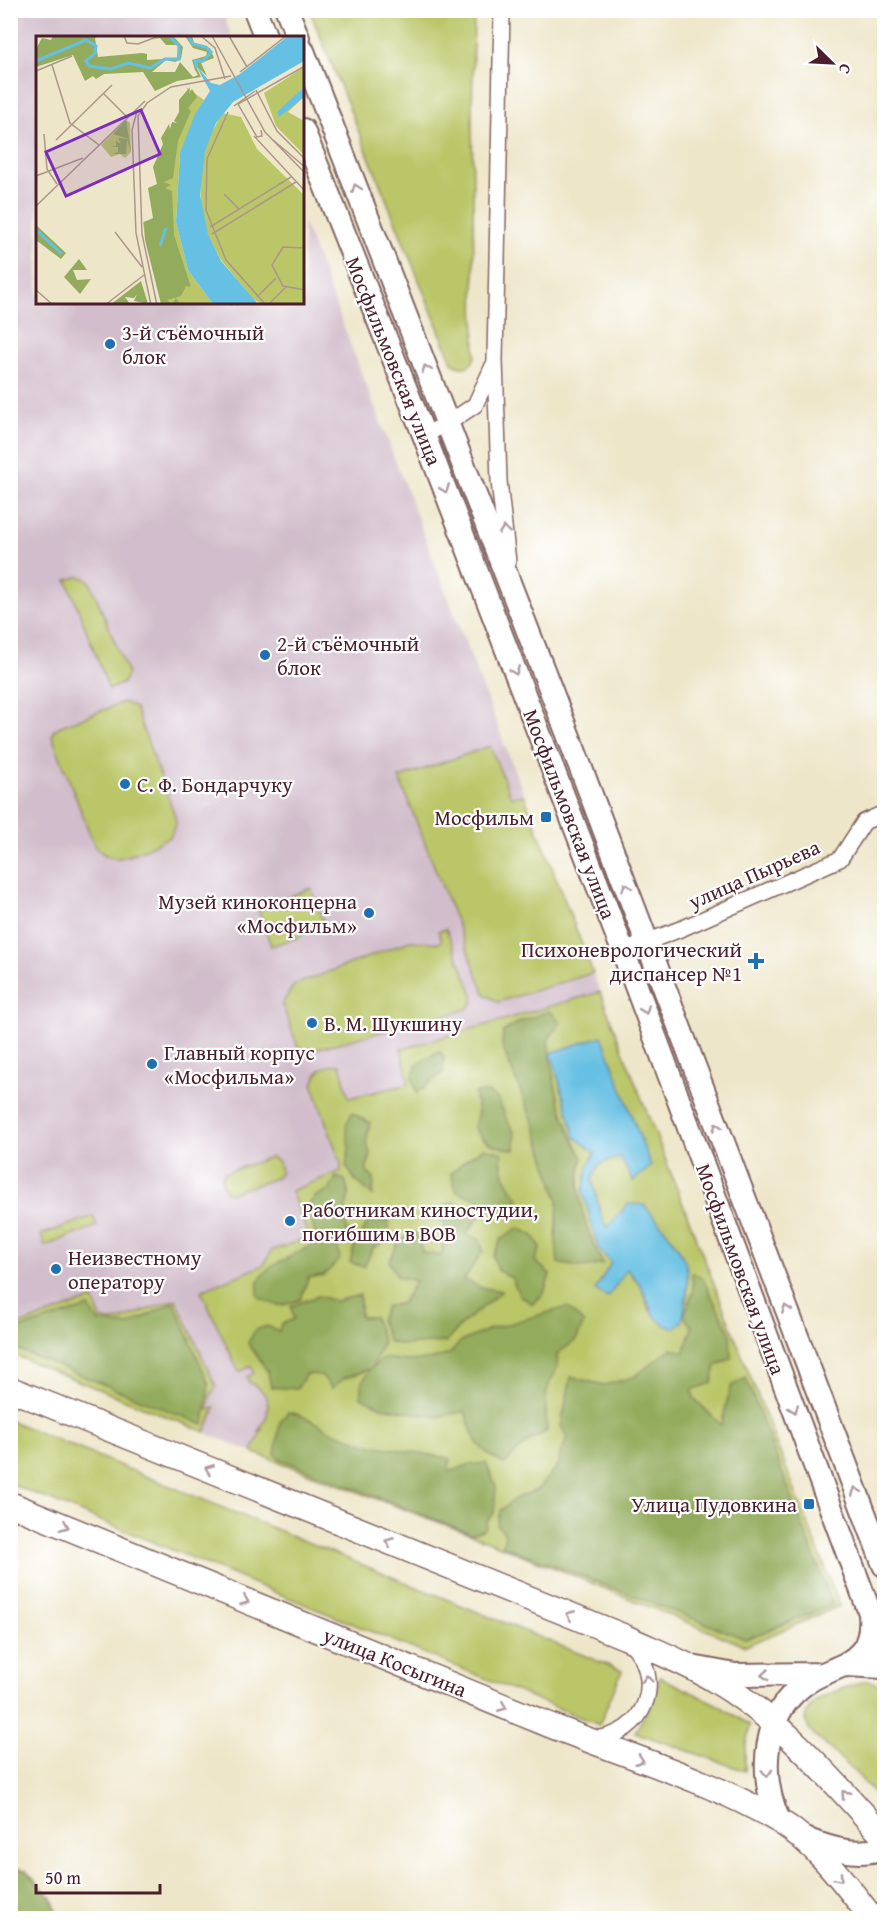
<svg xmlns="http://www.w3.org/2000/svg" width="895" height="1929" viewBox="0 0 895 1929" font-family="'Gentium Book Plus',serif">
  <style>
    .industrial { fill: #d1bdcb }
    .green { fill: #bac668; stroke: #82724a; stroke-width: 1.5; fill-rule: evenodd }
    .forest { fill: #93ab5c; stroke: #6e6544; stroke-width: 1.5 }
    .water { fill: #66c0e3; stroke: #587087; stroke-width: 1.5 }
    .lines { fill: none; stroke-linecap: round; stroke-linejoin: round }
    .street-casing { stroke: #836562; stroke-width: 18 }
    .secondary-casing { stroke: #836562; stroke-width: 26 }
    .primary-casing { stroke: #836562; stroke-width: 27 }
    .street { stroke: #fff; stroke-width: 15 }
    .secondary { stroke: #fff; stroke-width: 22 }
    .primary { stroke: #fff; stroke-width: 24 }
    .oneway { stroke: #ae9aa0 }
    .poi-dot { fill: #1f6fb2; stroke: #fff; stroke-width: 2 }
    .labels { text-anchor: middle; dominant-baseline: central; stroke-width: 4.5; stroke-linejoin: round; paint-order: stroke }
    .poi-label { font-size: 21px; fill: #4a1f2b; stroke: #fff; text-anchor: start }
    .street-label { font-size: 21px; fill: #4a1f2b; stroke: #fff }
    .inset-river { fill: none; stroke: #66c0e3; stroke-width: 3 }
    .inset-road { fill: none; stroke: #ac968a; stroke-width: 1.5 }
    .view { fill: #7b2cbf; fill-opacity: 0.15; stroke: #7b2cbf; stroke-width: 3 }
    .inset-edge { fill: none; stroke: #4a1f2b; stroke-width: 3 }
  </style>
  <rect width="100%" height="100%" fill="#fff"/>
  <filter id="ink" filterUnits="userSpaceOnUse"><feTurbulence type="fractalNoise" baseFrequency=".0167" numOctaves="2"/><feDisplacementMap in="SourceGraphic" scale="12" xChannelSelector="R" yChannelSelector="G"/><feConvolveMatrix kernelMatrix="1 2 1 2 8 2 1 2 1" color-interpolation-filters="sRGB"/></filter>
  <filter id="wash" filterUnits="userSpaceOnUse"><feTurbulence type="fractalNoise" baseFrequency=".008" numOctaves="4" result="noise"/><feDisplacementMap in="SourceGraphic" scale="24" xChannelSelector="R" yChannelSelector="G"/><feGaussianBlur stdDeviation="1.35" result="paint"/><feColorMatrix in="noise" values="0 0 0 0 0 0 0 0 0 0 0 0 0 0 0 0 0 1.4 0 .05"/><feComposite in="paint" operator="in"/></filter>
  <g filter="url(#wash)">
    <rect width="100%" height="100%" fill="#eee6c9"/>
    <path class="industrial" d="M10 11H222L232 37 38 38V303H303V221L600 992 840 1606 745 1646 488 1541 252 1452 11 1354Z"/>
    <path class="green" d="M310 11H474L472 114 475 356C472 368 461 371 452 362Z
      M78 577 85 578 90 582 128 674 122 684 109 689 67 580Z
      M124 702 135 708 175 816 176 824 170 837C156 843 130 858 116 858 107 858 101 852 95 847L52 736 54 730 61 726Z
      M490 746 511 797 524 795 593 973 498 1002 485 994 399 778Z
      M311 888 324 924 301 932 302 936 271 946 258 909Z
      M446 929 473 994V1002L468 1009 312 1050 305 1051 298 1047 282 1004 294 985 410 941 440 943 441 939 438 931Z
      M600 992 840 1606 745 1646 488 1541 252 1452 262 1429 257 1432C273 1415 272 1392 250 1383L247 1377 254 1373 251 1366 239 1372 201 1291 264 1265 271 1251 309 1237 291 1191 341 1171V1164L313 1086C318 1067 321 1067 340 1064L349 1098 409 1084 401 1049ZM601 1037 620 1157 599 1164 592 1179 601 1216 607 1229 628 1204 687 1268V1294L682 1322 649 1310 641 1286 626 1268 612 1263 598 1248 588 1167 595 1153 551 1053Z
      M271 1157 279 1162 281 1172 276 1178 231 1193 225 1191 221 1179 224 1173Z
      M93 1216 97 1226 45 1246 41 1235Z
      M93 1299 101 1319 110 1321 120 1320 176 1299 216 1387 210 1397 208 1410 215 1408 205 1432 11 1354 10 1328Z
      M11 1421 622 1671 599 1725 11 1484Z
      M660 1677 718 1705 750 1725 745 1750V1771L635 1732 650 1706Z
      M864 1681C874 1681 882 1685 884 1695V1804L852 1769 810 1731C791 1699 843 1690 864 1681Z"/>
    <path class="forest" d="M549 1011 561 1022 548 1040C553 1084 561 1119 583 1158 572 1192 587 1233 603 1264L583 1268 558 1263 556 1241 558 1200 536 1129 502 1046 503 1032 519 1022Z
      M439 1051 444 1057 443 1072 417 1093 412 1077 418 1063Z
      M488 1092 499 1100 505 1116 515 1134V1150C495 1146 486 1146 474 1127L478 1112 474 1093Z
      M352 1113 370 1123 366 1144 371 1154 366 1171 374 1179 373 1195 356 1181 346 1166 349 1149 346 1125Z
      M484 1148 502 1152C499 1171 508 1184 519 1199L508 1212C491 1206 475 1197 457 1192L451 1174 465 1160Z
      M336 1177 345 1180 349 1195 344 1214 349 1238 337 1245 340 1259 324 1275 308 1278 301 1299C282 1307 276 1308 258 1296V1281L270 1267 316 1243 309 1204 316 1196 330 1189Z
      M452 1202 480 1215 466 1234 479 1239 483 1251 464 1279 479 1287 502 1291 461 1325 446 1342 403 1345 389 1342 380 1320 386 1307 402 1303 416 1281 398 1277 389 1262 399 1241 416 1233 422 1252 441 1256 446 1229 438 1209Z
      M370 1219 389 1222V1239L373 1248 364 1267 350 1262 355 1244Z
      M519 1228 533 1235 541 1247 535 1261 550 1274 544 1293 533 1304 520 1296 511 1277 498 1271 493 1256 502 1238Z
      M692 1273 702 1277 730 1333 731 1358 716 1366 712 1383 692 1390 694 1398 721 1425 731 1386 746 1378 833 1605 746 1639 503 1546 505 1533 497 1525 500 1511 516 1498 537 1490 559 1464 560 1454 568 1437 561 1426 571 1377 604 1385 634 1377 670 1349 684 1352 692 1327 684 1316 693 1291Z
      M360 1295V1317H374L383 1341 372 1368 383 1358 407 1361 432 1359 450 1354 460 1342 490 1329 567 1307 584 1323 576 1340 557 1354C560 1375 551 1373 547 1391 545 1404 546 1417 547 1431L529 1441 504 1464C476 1449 474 1440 465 1411L438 1417 381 1407 361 1397V1385L370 1369 345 1378 332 1388 321 1375 306 1374 297 1389 271 1387 268 1372 248 1343 255 1330 267 1326 279 1331 281 1324 294 1319 291 1306 318 1296 336 1301Z
      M174 1302 209 1384 204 1425 11 1347V1335L18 1329 89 1307 99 1322 129 1325Z
      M288 1412C306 1415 319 1425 335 1433 344 1436 353 1439 362 1442 391 1451 421 1451 450 1459L449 1472 468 1465 486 1463 496 1486 494 1513 488 1520 485 1529 472 1534 280 1459 275 1455 280 1422Z
      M11 1866 27 1871 51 1898 61 1918H11Z"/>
    <path class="water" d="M602 1036 651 1166 633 1181 620 1157 599 1164 592 1179 601 1216 607 1228 628 1204 644 1205C657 1220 685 1250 687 1270 689 1287 685 1305 682 1322L674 1328C653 1325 649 1304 642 1288 639 1281 632 1275 627 1269L608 1297 595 1290 611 1263 598 1248 583 1192 588 1167 595 1153 575 1137 551 1053Z"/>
  </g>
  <g filter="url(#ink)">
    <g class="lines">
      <defs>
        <path id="street" d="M502 10 495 360 499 481 508 562
          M424 435 447 424 475 405 493 366
          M623 951 683 928 840 859 864 822 884 813
          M857 1660 884 1648
          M594 1739C645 1735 666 1681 631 1643"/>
        <path id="secondary" d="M255 10 266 38
          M287 10 298 38
          M303 51 569 737 884 1565
          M303 130 424 435 623 951 870 1613C871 1627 870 1642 861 1652 847 1668 826 1670 809 1681 762 1711 758 1774 779 1821
          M846 1665 884 1667
          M697 1668 735 1675 822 1674
          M805 1839C832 1849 856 1857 884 1848"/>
        <path id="primary" d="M10 1389 625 1637C655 1651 687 1663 716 1681 783 1721 833 1781 884 1837
          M10 1504C186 1576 361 1648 537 1720 614 1752 707 1778 779 1821 817 1844 845 1884 872 1918"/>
      </defs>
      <use href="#street" class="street-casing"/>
      <use href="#secondary" class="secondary-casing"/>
      <use href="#primary" class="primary-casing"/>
      <use href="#street" class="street"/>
      <use href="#secondary" class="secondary"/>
      <use href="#primary" class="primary"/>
    </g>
    <defs><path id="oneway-chevron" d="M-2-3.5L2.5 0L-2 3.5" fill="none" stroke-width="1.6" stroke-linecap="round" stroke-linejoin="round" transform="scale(1.5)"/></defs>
    <g class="oneway">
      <use href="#oneway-chevron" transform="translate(356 188) rotate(-111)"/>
      <use href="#oneway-chevron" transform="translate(426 369) rotate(-111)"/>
      <use href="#oneway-chevron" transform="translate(445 489) rotate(69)"/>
      <use href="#oneway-chevron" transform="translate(504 530) rotate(-96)"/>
      <use href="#oneway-chevron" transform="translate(515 671) rotate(69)"/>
      <use href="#oneway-chevron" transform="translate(626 887) rotate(-111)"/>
      <use href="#oneway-chevron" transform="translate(645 1010) rotate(70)"/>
      <use href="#oneway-chevron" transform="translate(717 1127) rotate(-111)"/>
      <use href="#oneway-chevron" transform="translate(786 1309) rotate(-111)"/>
      <use href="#oneway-chevron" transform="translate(794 1409) rotate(70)"/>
      <use href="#oneway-chevron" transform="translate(209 1469) rotate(-158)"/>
      <use href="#oneway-chevron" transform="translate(856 1491) rotate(-111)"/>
      <use href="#oneway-chevron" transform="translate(65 1526) rotate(22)"/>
      <use href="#oneway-chevron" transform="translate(389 1542) rotate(-158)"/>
      <use href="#oneway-chevron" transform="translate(245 1601) rotate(22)"/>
      <use href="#oneway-chevron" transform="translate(570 1615) rotate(-158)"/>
      <use href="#oneway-chevron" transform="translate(765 1675) rotate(177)"/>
      <use href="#oneway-chevron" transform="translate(647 1679) rotate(-95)"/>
      <use href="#oneway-chevron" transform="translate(503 1707) rotate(22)"/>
      <use href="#oneway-chevron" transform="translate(640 1760) rotate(20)"/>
      <use href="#oneway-chevron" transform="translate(767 1773) rotate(87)"/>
      <use href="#oneway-chevron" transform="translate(845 1794) rotate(-132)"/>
      <use href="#oneway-chevron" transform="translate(839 1878) rotate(49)"/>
    </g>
  </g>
  <g class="poi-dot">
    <circle cx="110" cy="344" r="6"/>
    <circle cx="265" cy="655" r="6"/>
    <circle cx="125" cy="784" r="6"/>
    <rect x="540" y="811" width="12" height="12" rx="3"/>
    <circle cx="369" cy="913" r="6"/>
    <path d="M753 952h6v6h6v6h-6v6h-6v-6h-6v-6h6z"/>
    <circle cx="312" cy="1023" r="6"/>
    <circle cx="152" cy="1064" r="6"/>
    <circle cx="290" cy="1221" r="6"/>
    <circle cx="56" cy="1269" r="6"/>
    <rect x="803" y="1498" width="12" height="12" rx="3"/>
  </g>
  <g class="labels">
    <g class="poi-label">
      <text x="122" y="332">3-й съёмочный<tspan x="122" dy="24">блок</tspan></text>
      <text x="277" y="643">2-й съёмочный<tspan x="277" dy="24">блок</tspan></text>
      <text x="137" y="784">С. Ф. Бондарчуку</text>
      <text x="534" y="817" text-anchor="end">Мосфильм</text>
      <text x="357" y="901" text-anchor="end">Музей киноконцерна<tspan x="357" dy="24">«Мосфильм»</tspan></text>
      <text x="742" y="949" text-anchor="end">Психоневрологический<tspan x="742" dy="24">диспансер №1</tspan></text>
      <text x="324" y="1023">В. М. Шукшину</text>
      <text x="164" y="1052">Главный корпус<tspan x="164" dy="24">«Мосфильма»</tspan></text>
      <text x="302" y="1209">Работникам киностудии,<tspan x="302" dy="24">погибшим в ВОВ</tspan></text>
      <text x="68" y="1257">Неизвестному<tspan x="68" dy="24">оператору</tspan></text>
      <text x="797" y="1504" text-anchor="end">Улица Пудовкина</text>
    </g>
    <g class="street-label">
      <text transform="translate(394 361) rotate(68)">Мосфильмовская улица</text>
      <text transform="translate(570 814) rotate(69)">Мосфильмовская улица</text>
      <text transform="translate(754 874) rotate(-24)">улица Пырьева</text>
      <text transform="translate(741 1269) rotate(70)">Мосфильмовская улица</text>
      <text transform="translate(395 1662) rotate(22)">улица Косыгина</text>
    </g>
  </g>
  <g transform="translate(36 36)">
    <rect width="268" height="268" fill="#eee6c9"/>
    <path d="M268 31V51L252 67 255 70 268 61 252 76 268 85V119L240 90 228 57ZM150 51 168 64 144 117 140 186 152 234 177 268H126L109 201 107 186 119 183 128 151 130 120 154 58ZM186 77 205 81 221 113 268 159V268H226L217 263 185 224 172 199 165 173 164 140 170 108ZM90 84 94 87 95 116 89 122 84 118 75 121 65 109Z" fill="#bac668"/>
    <path d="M17 0H63L59 2 62 21 106 17 111 18V24L141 22 142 9H130L124 2 116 4 126 0H137L147 11 145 23 139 26 130 24 116 36H139L144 26 157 41 162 39 159 34 156 24 170 20 171 16 157 12 149 0H156L158 7 174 12 178 22 165 27 171 40 159 29 165 41 141 45 119 55 107 36 68 38 60 43 57 40 49 45 37 19 0 31V13L6 2 15 4ZM154 51 153 58 156 53 161 61 152 72 155 75 142 105 137 142 128 146 135 149 129 152 136 155 138 199 155 251 150 250 145 260 131 264 136 268 140 262 144 268H125L109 204 108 186 117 182 112 152 121 148 117 131 127 108 125 102 133 88 134 93 136 86 141 87 138 85 143 76V64ZM90 84 95 115 91 104 90 118H77L82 116V111H73L80 110V105L85 108 82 102 93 103 77 98ZM0 189 30 217 25 223 0 204ZM43 223 51 234H37L41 244 55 243 44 258 28 241ZM105 245 112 268 98 265 101 258 98 262 89 261 94 268 74 269Z" fill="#93ab5c"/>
    <path d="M252 0H268V25L197 66 180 87 169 115 164 159 172 198 185 225 222 268H177L152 234 140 186 144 117 159 78 174 55 159 28 175 47 184 49 204 38ZM268 51V61L243 81 241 76Z" fill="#66c0e3"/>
    <path class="inset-river" d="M152 0 157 8 170 11 175 16 167 25H159L161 32M0 25 50 4 60 10 59 17 50 25 53 30 75 33 92 27 114 32 129 23H143V10L133 0M0 194 26 218M124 210 130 192M197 269 171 236 175 234 202 269"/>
    <path class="inset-road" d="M88 0 91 7 102 8 123 0M165 0 179 12 189 43M176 0 229 96 269 137M193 0 211 31M16 29 34 87 63 109M0 35 36 20M204 36 250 0M220 54 241 95 269 123M67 57 92 82M198 70 219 55M101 75 96 94 100 197 115 269M192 76 171 123 170 174 190 224 230 269M225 94 226 100 221 101 202 68 269 30M8 98 11 133 21 148M218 100 269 155M20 104 76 49M237 104 269 131M0 140 47 122M188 158 203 173M0 170 109 65M174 191 255 141M79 196 106 231M176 198 260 146M269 212 247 211 236 229 247 250 269 254M0 254 17 269M221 261 240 242M69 269 108 239M121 269 106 198 102 80 111 67 135 51 195 40M232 269 250 251"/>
    <path class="view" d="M105 74 124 118 30 160 10 116Z"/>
    <rect width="268" height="268" class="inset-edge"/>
  </g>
  <rect width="895" height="1929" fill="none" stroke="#fff" stroke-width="36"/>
  <g transform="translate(832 63) rotate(114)" stroke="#ffffff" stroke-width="4.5" paint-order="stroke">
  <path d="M0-4.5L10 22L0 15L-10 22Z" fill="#4a1f2b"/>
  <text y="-9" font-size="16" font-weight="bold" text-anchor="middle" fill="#4a1f2b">С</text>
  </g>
  <path d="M36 1884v9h124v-9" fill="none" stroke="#4a1f2b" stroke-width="3"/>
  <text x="45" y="1884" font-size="18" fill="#4a1f2b" stroke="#ffffff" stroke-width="4.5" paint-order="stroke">50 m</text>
</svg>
